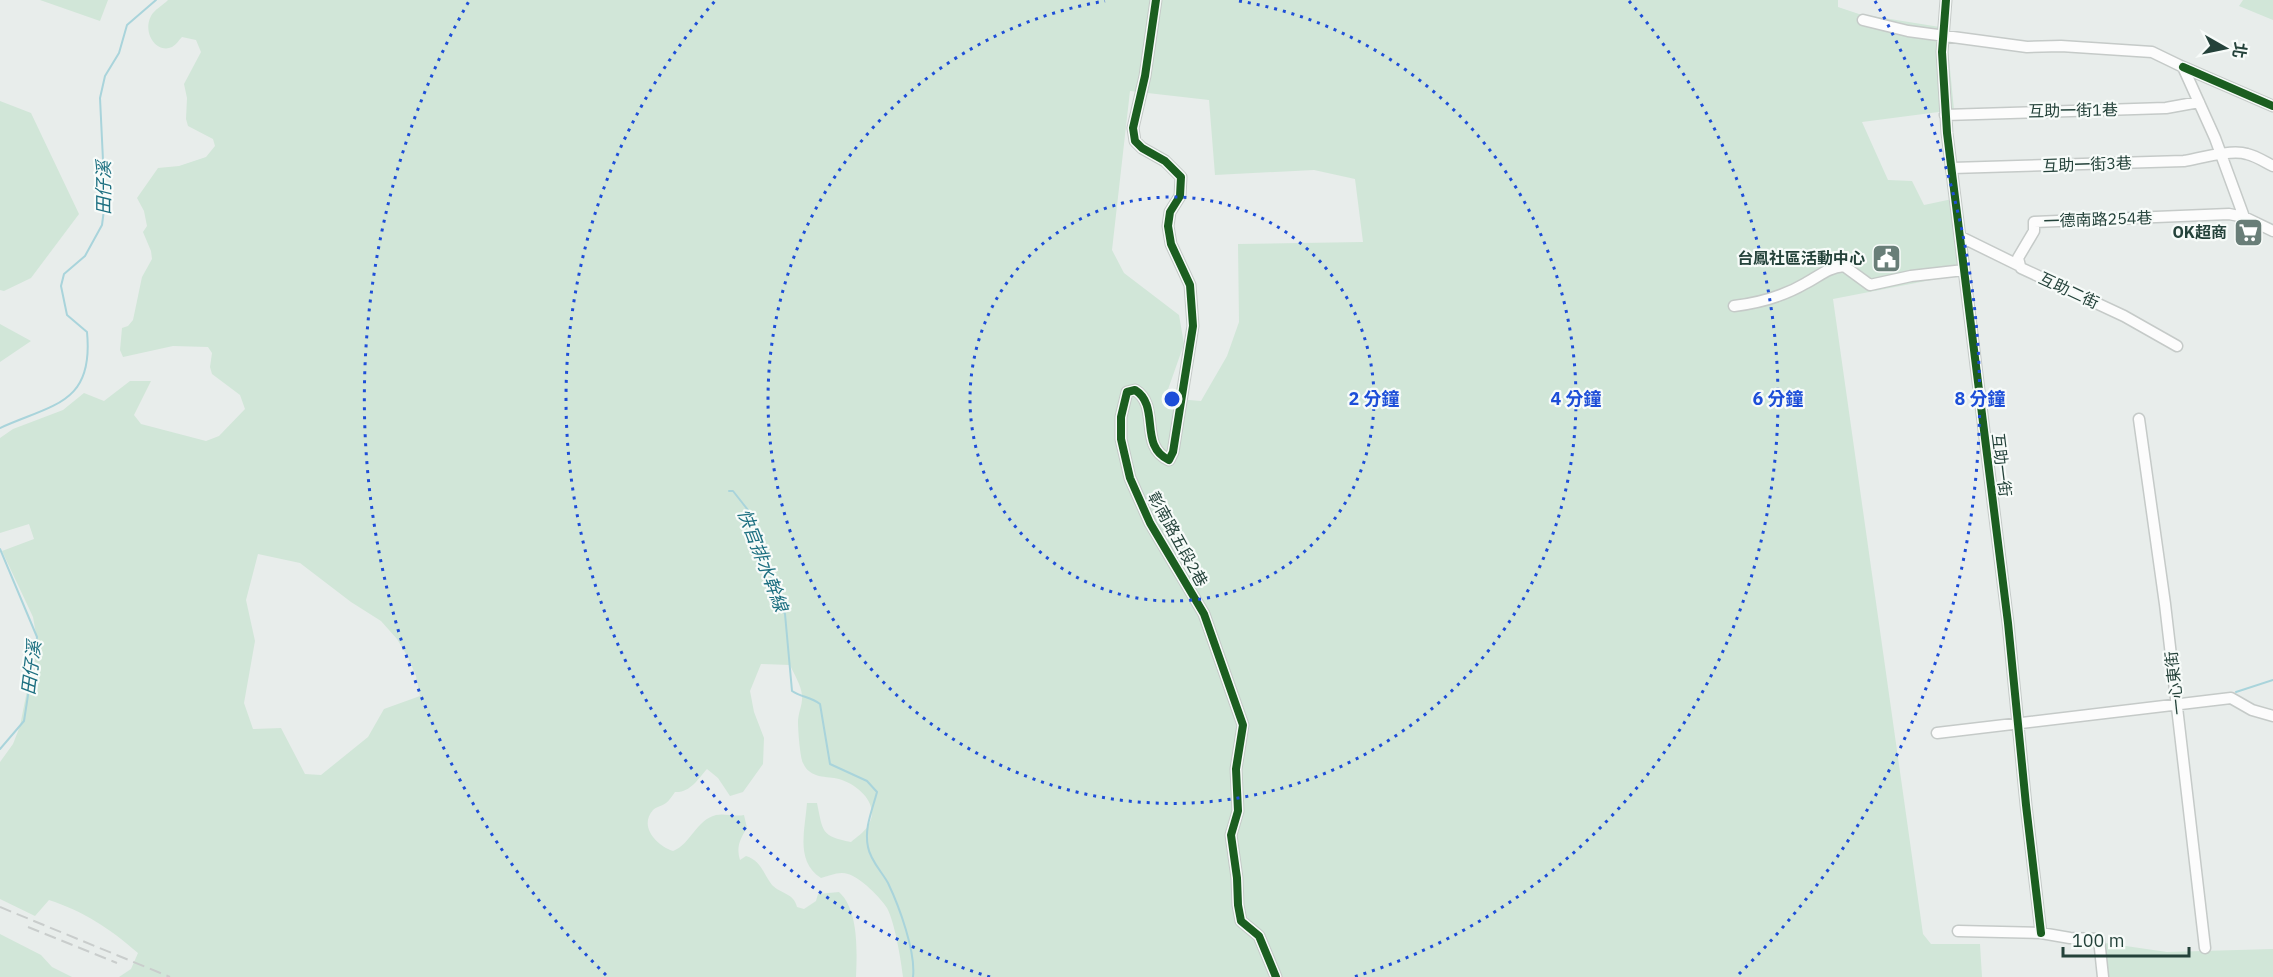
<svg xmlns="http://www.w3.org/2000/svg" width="2273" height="977" viewBox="0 0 2273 977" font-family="'IBM Plex Sans','Noto Sans TC',sans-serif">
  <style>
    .green { fill: #d1e6d8; fill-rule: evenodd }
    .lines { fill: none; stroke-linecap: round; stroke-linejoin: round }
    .stream { stroke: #a9d4db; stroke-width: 2 }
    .minor-casing { stroke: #c5cac8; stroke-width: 13 }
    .minor { stroke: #fcfcfc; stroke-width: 10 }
    .rail { stroke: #c9cdcc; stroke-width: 2; stroke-dasharray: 12 6; stroke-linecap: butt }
    .cycleway-casing { stroke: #f7fbf9; stroke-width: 11 }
    .cycleway { stroke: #1b5e20; stroke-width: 8 }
    .ring { fill: none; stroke: #1d4ed8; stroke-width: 3; stroke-dasharray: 3 6 }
    .labels { text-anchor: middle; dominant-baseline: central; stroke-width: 4.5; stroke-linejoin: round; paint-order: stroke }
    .street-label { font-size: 16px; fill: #24423a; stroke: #f7fbf9 }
    .poi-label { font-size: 16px; font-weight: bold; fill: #24423a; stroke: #f7fbf9; text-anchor: end }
    .water-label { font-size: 18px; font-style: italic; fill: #1c6f80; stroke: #f7fbf9 }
    .centre { fill: #1d4ed8; stroke: #f7fbf9; stroke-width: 3 }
    .ring-label { font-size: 18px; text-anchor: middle; font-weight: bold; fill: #1d4ed8; stroke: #f7fbf9; stroke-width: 4.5; stroke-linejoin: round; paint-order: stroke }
  </style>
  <rect width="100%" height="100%" fill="#e8edeb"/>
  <path class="green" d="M40 0H108L100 21Z
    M168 0H1838V7L1859 14 1946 28 1954 110 1862 122 1888 180 1912 181 1924 205 1957 198 1970 265 1957 275 1833 299 1923 934 1931 944H1980L1982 977H903C901 960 895 923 887 908 881 898 860 877 848 874 839 871 829 876 821 878 795 861 805 830 807 803H817C823 832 821 836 851 842 857 837 864 832 868 826 881 805 859 785 839 779 827 776 810 779 803 763 800 757 798 730 798 722 798 713 803 704 802 695 801 685 794 674 790 665L761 664 750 691 754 712 764 738 763 764 743 792 730 796 718 778 707 769C698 779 690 793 675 792 672 796 669 801 666 803 662 806 656 807 653 810 638 827 658 846 673 851 691 844 696 820 716 815 725 813 735 817 744 815L747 828C740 839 736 847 740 860L746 856C762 861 763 874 772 885 781 894 794 893 797 907L804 909 816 901 818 894 839 892C859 910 857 952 856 977H119L131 969 138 953C109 928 85 912 49 900L35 916 0 899V762L13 744 20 726 37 640 33 617 2 551 34 539 29 524 0 533V438L13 429 63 410 84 393 104 401 130 381H151L134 415 141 424 206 441 219 436 245 409 240 395 212 374 210 367 212 353 208 347 173 346 123 357 120 350 122 328 128 326 133 320 142 277 152 259 151 251 143 232 147 226 144 211 137 198 158 168 179 166 206 157 215 146 213 139 188 126 186 119 187 98 184 84 201 52 196 40 182 37C179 40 176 45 172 47 157 54 142 33 151 16 154 10 163 5 168 0ZM1130 91 1209 100 1215 175 1314 170 1355 179 1363 242 1238 244 1239 322 1227 356 1201 401 1165 398 1184 344 1179 315 1124 273 1112 250ZM258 554 300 563 351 602 381 621 397 639 408 657 416 676 420 696 384 709 368 737 321 775 305 774 281 728 253 729 244 703 255 641 246 600Z
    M2243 0H2273V20L2239 6Z
    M0 101 31 113 79 214 31 278 4 291 0 290Z
    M0 324 31 341 0 362Z
    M0 934 41 955 52 967 72 977H0Z
    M2105 943 2167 952 2273 949V977H2109Z"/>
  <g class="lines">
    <path class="stream" d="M0 428C53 404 94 404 87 332L67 315 61 286 64 274 85 256 102 225 105 202 100 98 105 76 119 53 127 25 156 0
      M729 491H733L748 510 763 546 774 589 785 614 792 691C801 697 811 697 820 704L830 764 867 781 877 792C872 811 864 828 868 847 870 860 882 872 888 883 899 906 916 952 913 977
      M0 549 37 637 24 721 0 749
      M2236 692 2273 680"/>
    <defs>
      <path id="minor" d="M1156 0 1145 76 1133 128 1135 141 1142 148 1165 161 1181 177 1180 196 1170 212 1168 226 1171 244 1190 285 1193 326 1173 452 1169 460C1138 446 1161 406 1135 390L1127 392 1121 417V439L1130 478 1150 523 1204 614 1243 725 1236 769 1238 811 1231 835 1237 878 1238 905 1241 921 1259 936 1276 977
        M1946 0 1942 52 1947 133 2008 623 2026 805 2041 933
        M1863 20 1908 31 2027 47 2061 46 2152 52 2183 67 2215 138 2244 217
        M2183 67 2273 106
        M1945 115 2166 108 2199 102
        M1952 168 2184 161C2201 158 2232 149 2247 154 2256 156 2265 162 2273 166
        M1961 237 2020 266 2021 268 2124 316 2177 346
        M2020 266 2018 258 2034 231V222L2229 214 2244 217 2273 231
        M1734 306C1759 303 1784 296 1806 283 1821 275 1827 268 1844 266L1870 285 1911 276 1964 270
        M2139 419 2165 604 2205 948
        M1937 733 2231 698 2252 710 2273 716
        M1958 931 2041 933 2070 938 2099 939 2103 977"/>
    </defs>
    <use href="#minor" class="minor-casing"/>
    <use href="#minor" class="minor"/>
    <path class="rail" d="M0 907 170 977
      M28 927 117 963"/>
    <defs>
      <path id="cycleway" d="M1156 0 1145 76 1133 128 1135 141 1142 148 1165 161 1181 177 1180 196 1170 212 1168 226 1171 244 1190 285 1193 326 1173 452 1169 460C1138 446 1161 406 1135 390L1127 392 1121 417V439L1130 478 1150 523 1204 614 1243 725 1236 769 1238 811 1231 835 1237 878 1238 905 1241 921 1259 936 1276 977
        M1946 0 1942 52 1947 133 2008 623 2026 805 2041 933
        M2183 67 2273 106"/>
    </defs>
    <use href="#cycleway" class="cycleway-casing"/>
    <use href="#cycleway" class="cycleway"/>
  </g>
  <g class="ring">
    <circle cx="1172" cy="399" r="202"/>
    <path d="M1239 1A404 404 0 1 1 1105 1"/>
    <path d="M990 977A606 606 0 0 1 715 1M1629 1A606 606 0 0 1 1354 977"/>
    <path d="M606 975A808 808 0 0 1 469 1M1875 1A808 808 0 0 1 1738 975"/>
  </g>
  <defs>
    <symbol id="supermarket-square" viewBox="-11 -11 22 22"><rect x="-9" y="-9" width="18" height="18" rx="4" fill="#697e78" stroke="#f7fbf9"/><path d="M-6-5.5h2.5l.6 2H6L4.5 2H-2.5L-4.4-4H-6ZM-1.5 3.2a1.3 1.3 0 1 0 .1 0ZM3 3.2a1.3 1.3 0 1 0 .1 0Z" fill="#fff"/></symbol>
    <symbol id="civic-square" viewBox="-11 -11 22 22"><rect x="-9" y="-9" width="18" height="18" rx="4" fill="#697e78" stroke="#f7fbf9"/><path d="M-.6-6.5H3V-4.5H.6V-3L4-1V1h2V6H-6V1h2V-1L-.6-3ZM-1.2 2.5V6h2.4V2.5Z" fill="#fff"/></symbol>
  </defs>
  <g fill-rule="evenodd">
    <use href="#supermarket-square" x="2232" y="216" width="33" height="33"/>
    <use href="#civic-square" x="1870" y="242" width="33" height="33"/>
  </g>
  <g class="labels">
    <g class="street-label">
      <text transform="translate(2073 110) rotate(-1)">互助一街1巷</text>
      <text transform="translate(2087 164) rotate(-2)">互助一街3巷</text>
      <text transform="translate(2098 219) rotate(-2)">一德南路254巷</text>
      <text transform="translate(2069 290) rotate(25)">互助二街</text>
      <text transform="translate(2002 465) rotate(83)">互助一街</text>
      <text transform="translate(1178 539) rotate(61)">彰南路五段2巷</text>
      <text transform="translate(2174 683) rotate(-96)">一心東街</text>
    </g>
    <g class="poi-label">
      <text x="2227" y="232">OK超商</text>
      <text x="1865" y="258">台鳳社區活動中心</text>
    </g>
    <g class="water-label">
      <text transform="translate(103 188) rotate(-90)">田仔溪</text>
      <text transform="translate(763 560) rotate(69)">快官排水幹線</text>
      <text transform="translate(31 668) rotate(-83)">田仔溪</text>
    </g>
  </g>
  <circle cx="1172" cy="399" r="9" class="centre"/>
  <g class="ring-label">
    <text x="1374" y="405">2 分鐘</text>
    <text x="1576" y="405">4 分鐘</text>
    <text x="1778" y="405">6 分鐘</text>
    <text x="1980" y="405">8 分鐘</text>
  </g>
  <g transform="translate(2225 48) rotate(99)" stroke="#f7fbf9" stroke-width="4.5" paint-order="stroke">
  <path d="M0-4.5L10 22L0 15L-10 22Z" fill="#24423a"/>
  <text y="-9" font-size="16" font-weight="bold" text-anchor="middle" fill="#24423a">北</text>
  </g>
  <path d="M2063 947v9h126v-9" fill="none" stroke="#24423a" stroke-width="3"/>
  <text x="2072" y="947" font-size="18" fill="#24423a" stroke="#f7fbf9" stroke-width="4.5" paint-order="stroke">100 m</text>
</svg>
